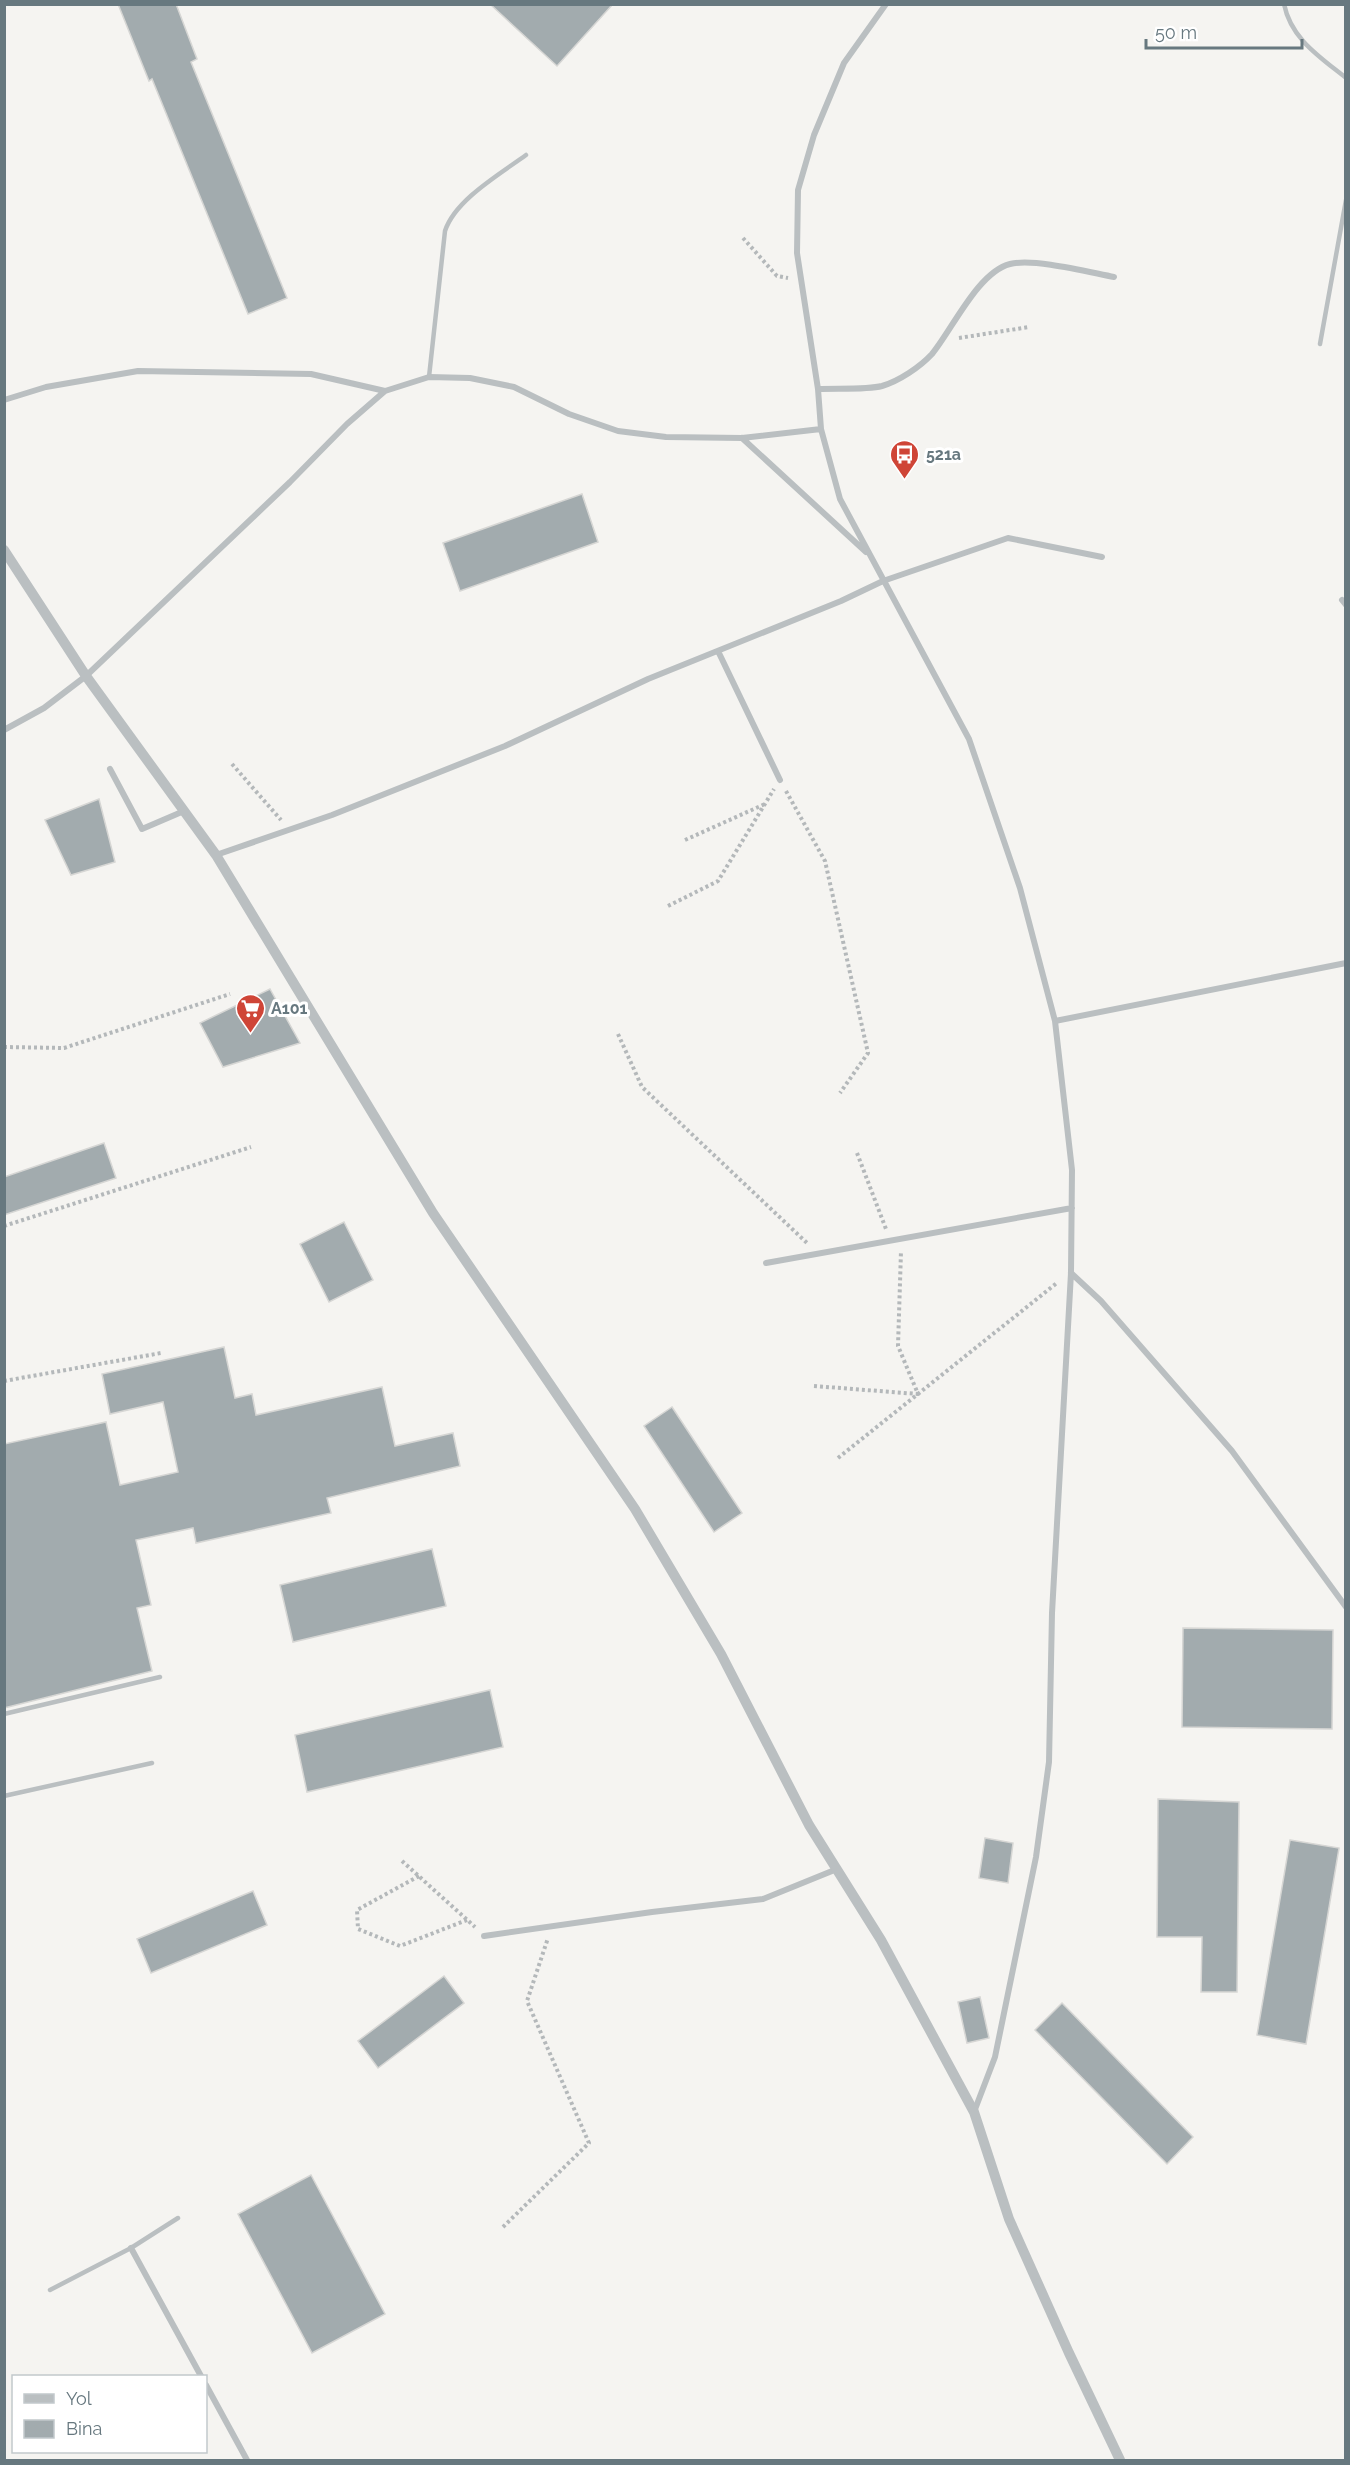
<svg xmlns="http://www.w3.org/2000/svg" width="1350" height="2465" viewBox="0 0 1350 2465" font-family="Raleway,sans-serif">
  <style>
    .building { fill: #a2abae; stroke: #d6d6d4; stroke-width: 1.5 }
    .lines { fill: none; stroke-linecap: round; stroke-linejoin: round }
    .path { stroke: #b4b8ba; stroke-width: 4; stroke-dasharray: 3 3; stroke-linecap: butt }
    .service { stroke: #babfc1; stroke-width: 4.5 }
    .minor { stroke: #babfc1; stroke-width: 6 }
    .tertiary { stroke: #babfc1; stroke-width: 10 }
    .labels { text-anchor: middle; dominant-baseline: central; stroke-width: 6; stroke-linejoin: round; paint-order: stroke }
    .poi-label { font-size: 16px; font-weight: bold; fill: #67787f; stroke: #fff; text-anchor: start }
  </style>
  <rect width="100%" height="100%" fill="#f5f4f1"/>
  <path class="building" d="M118 4H176L197 59 191 62 287 298 248 314 152 79 149 81Z
    M490 4H613L557 66Z
    M582 494 598 542 460 591 443 543Z
    M99 799 115 862 71 875 45 820Z
    M270 989 300 1043 223 1067 200 1023Z
    M104 1143 116 1178 4 1215V1177Z
    M344 1222 373 1280 329 1302 300 1244Z
    M224 1347 235 1398 252 1394 256 1415 382 1387 395 1446 453 1433 460 1466 327 1498 331 1513 196 1543 193 1528 136 1540 151 1605 137 1608 152 1671 4 1708V1444L106 1422 120 1485 178 1472 163 1402 110 1414 102 1374Z
    M672 1407 742 1513 714 1532 644 1426Z
    M432 1549 446 1606 293 1642 280 1585Z
    M1183 1628 1333 1630 1332 1729 1182 1727Z
    M490 1690 503 1747 307 1792 295 1735Z
    M1158 1799 1239 1802 1237 1992H1201L1202 1937H1157Z
    M985 1838 1013 1843 1008 1883 979 1878Z
    M1290 1840 1339 1848 1306 2044 1257 2035Z
    M253 1891 267 1925 151 1973 137 1939Z
    M444 1976 464 2003 378 2068 358 2041Z
    M980 1997 989 2038 967 2043 958 2002Z
    M1062 2003 1193 2137 1167 2164 1035 2030Z
    M311 2175 385 2314 312 2353 238 2214Z"/>
  <g class="lines">
    <path class="path" d="M743 238 777 276 788 278
      M959 338 1029 327
      M232 764 281 820
      M786 791 825 861 868 1053 840 1093
      M685 840 765 804
      M668 906 718 881 774 789
      M618 1034 642 1087 807 1243
      M4 1047 64 1048 230 994
      M857 1153 886 1229
      M4 1226 251 1147
      M4 1381 161 1353
      M814 1386 918 1394 898 1346 901 1251
      M838 1458 1058 1282
      M402 1861 475 1927
      M419 1876 357 1910 358 1929 400 1946 467 1920
      M503 2227 589 2143 527 2001 548 1938"/>
    <path class="service" d="M1284 4C1291 39 1320 57 1346 78
      M1320 344 1346 200
      M429 377 445 231C455 200 500 174 526 155
      M4 1714 160 1677
      M4 1796 152 1763
      M50 2290 131 2248 178 2218"/>
    <path class="minor" d="M886 4 844 63 814 135 798 190 797 253 818 389 821 429 840 499 969 739 1020 888 1055 1021 1072 1170 1071 1273 1052 1613 1049 1762 1036 1857 995 2057 974 2112
      M818 389C835 388 867 390 882 386 899 381 920 367 932 354 952 330 978 272 1010 264 1034 258 1088 272 1114 277
      M4 400 46 387 138 371 311 374 385 391
      M742 438 866 552
      M1342 600 1346 605
      M718 651 780 780
      M4 730 44 708 86 676 290 482 347 424 385 391 429 377 470 378 514 387 569 414 618 431 666 437 742 438 821 429
      M110 769 142 829 184 811
      M216 855 332 815 505 746 648 679 841 601 883 581 1008 538 1102 557
      M1055 1021 1346 963
      M766 1263 1072 1208
      M1071 1273 1101 1301 1232 1451 1346 1607
      M484 1936 652 1912 763 1899 837 1869
      M131 2248 201 2376
      M206 2385 247 2460"/>
    <path class="tertiary" d="M4 550 86 676 216 855 433 1213 635 1509 721 1654 809 1825 881 1940 974 2112 1009 2219 1069 2353 1120 2460"/>
  </g>
  <defs>
    <symbol id="bus-pin" viewBox="-11 -11 22 30"><path d="M0 17L-7.5 6A9.5 9.5 0 1 1 7.5 6Z" fill="#cf4537" stroke="#fff"/><path d="M-5-6H5V4H4V6H2V4H-2V6H-4V4H-5ZM-3.5-4V0h7V-4ZM-3.5 1.2v1.5H-2V1.2ZM2 1.2v1.5H3.5V1.2Z" fill="#fff"/></symbol>
    <symbol id="supermarket-pin" viewBox="-11 -11 22 30"><path d="M0 17L-7.5 6A9.5 9.5 0 1 1 7.5 6Z" fill="#cf4537" stroke="#fff"/><path d="M-6-5.5h2.5l.6 2H6L4.5 2H-2.5L-4.4-4H-6ZM-1.5 3.2a1.3 1.3 0 1 0 .1 0ZM3 3.2a1.3 1.3 0 1 0 .1 0Z" fill="#fff"/></symbol>
  </defs>
  <g fill-rule="evenodd">
    <use href="#bus-pin" x="888" y="438" width="33" height="45"/>
    <use href="#supermarket-pin" x="234" y="992" width="33" height="45"/>
  </g>
  <g class="labels">
    <g class="poi-label">
      <text x="926" y="454">521a</text>
      <text x="271" y="1008">A101</text>
    </g>
  </g>
  <rect width="1350" height="2465" fill="none" stroke="#67787f" stroke-width="12"/>
  <rect x="12" y="2375" width="195" height="78" fill="#ffffff" stroke="#c2c9cc" stroke-width="1.5"/>
  <rect x="24" y="2394" width="30" height="9" fill="#babfc1" stroke="#c2c9cc" stroke-width="1.5"/>
  <text x="66" y="2405" font-size="18" fill="#67787f">Yol</text>
  <rect x="24" y="2420" width="30" height="18" fill="#a2abae" stroke="#c2c9cc" stroke-width="1.5"/>
  <text x="66" y="2435" font-size="18" fill="#67787f">Bina</text>
  <path d="M1146 39v9h156v-9" fill="none" stroke="#67787f" stroke-width="3"/>
  <text x="1155" y="39" font-size="18" fill="#67787f" stroke="#ffffff" stroke-width="4.5" paint-order="stroke">50 m</text>
</svg>
